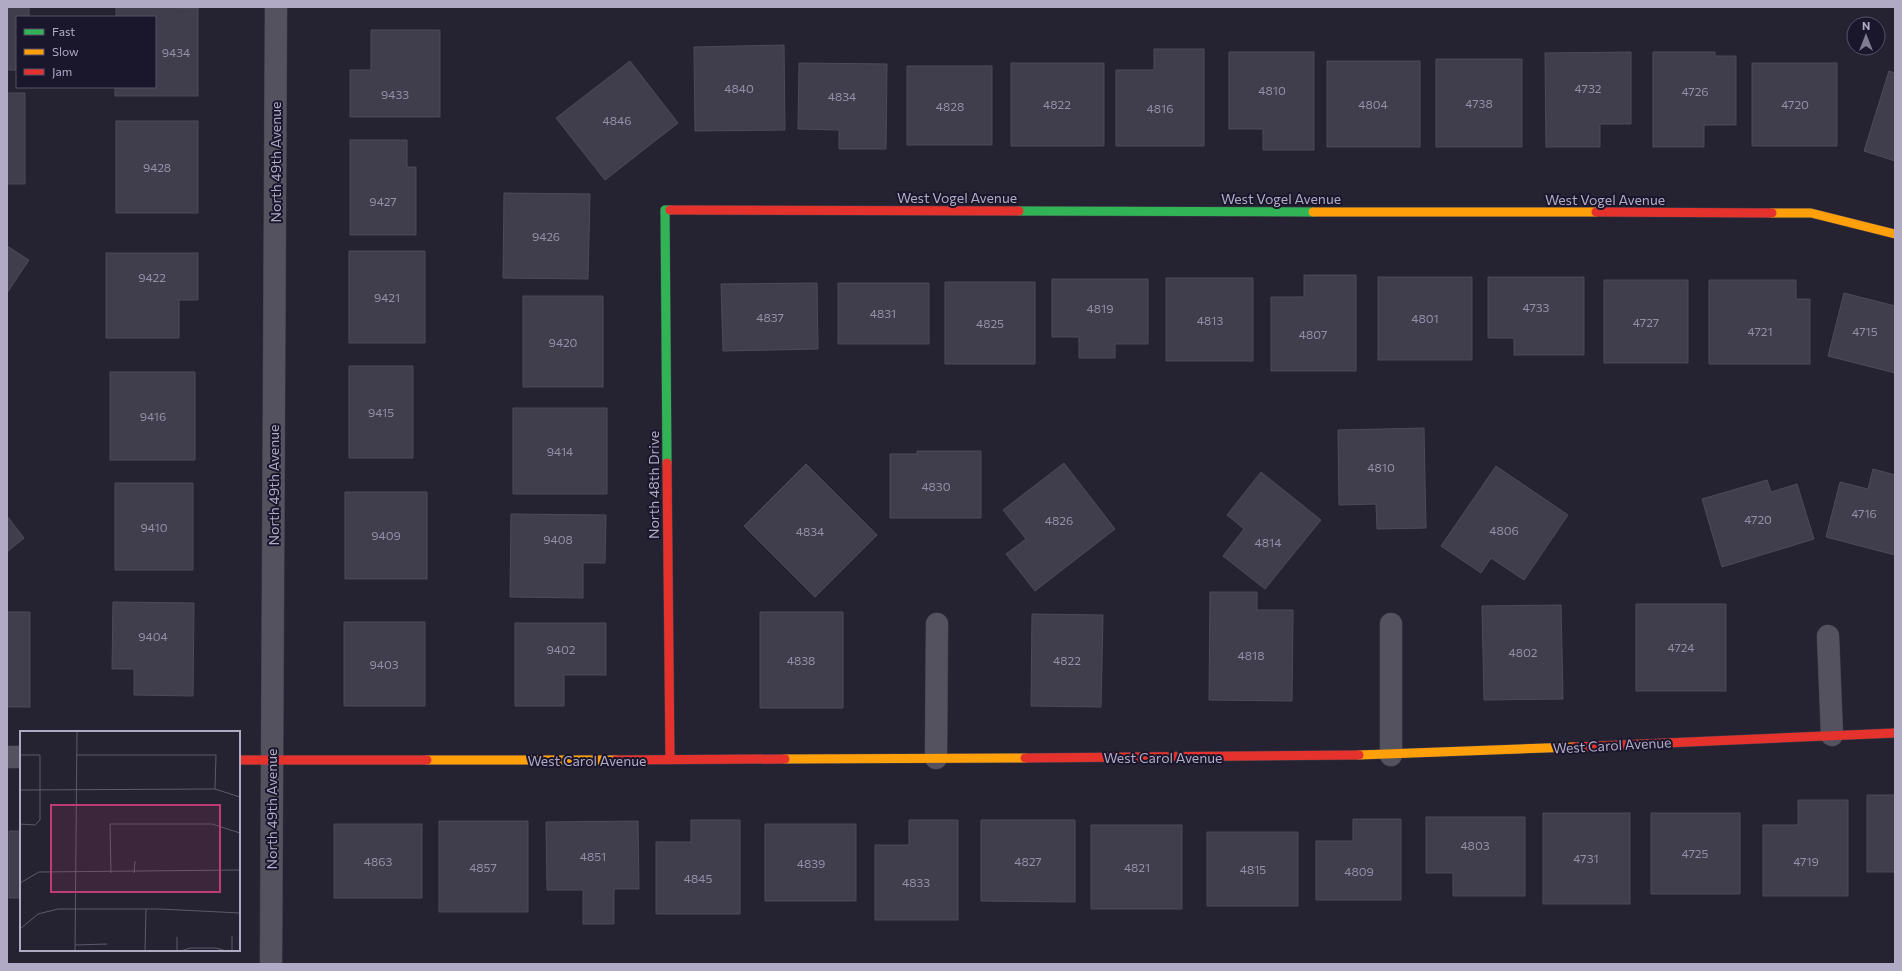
<svg xmlns="http://www.w3.org/2000/svg" width="1902" height="971" viewBox="0 0 1902 971" font-family="Commissioner,sans-serif">
  <style>
    .building { fill: #403e4c; stroke: #4d4a5a }
    .lines { fill: none; stroke-linecap: round; stroke-linejoin: round }
    .street-casing { stroke: #403e49; stroke-width: 23 }
    .fast-casing { stroke: #403d4b; stroke-width: 10 }
    .slow-casing { stroke: #403d4b; stroke-width: 10 }
    .jam-casing { stroke: #403d4b; stroke-width: 10 }
    .street { stroke: #555260; stroke-width: 22 }
    .fast { stroke: #30b455; stroke-width: 9 }
    .slow { stroke: #ff9f0a; stroke-width: 9 }
    .jam { stroke: #e5322d; stroke-width: 9 }
    .labels { text-anchor: middle; dominant-baseline: central; stroke-width: 4; stroke-linejoin: round; paint-order: stroke }
    .number-label { font-size: 12px; fill: #948fa7 }
    .street-label { font-size: 14px; fill: #b0aac5; stroke: #1a162c }
    .inset-road { fill: none; stroke: #5d596c; stroke-width: 1 }
    .view { fill: #be3c76; fill-opacity: 0.15; stroke: #be3c76; stroke-width: 2 }
    .inset-edge { fill: none; stroke: #b0aac5; stroke-width: 2 }
  </style>
  <rect width="100%" height="100%" fill="#252331"/>
  <path class="building" d="M7 7H29V17H17V70H7Z
    M116 7 198 8V96H115V87H155V17H116Z
    M371 30H440V117H350V70H371Z
    M784 45 785 130 695 131 694 47Z
    M1154 49H1204V146H1116V70H1154Z
    M1229 52H1314V150H1263V129H1229Z
    M1631 52V124H1600V147H1546L1545 53Z
    M1653 52H1715V56H1736V125H1704V147H1653Z
    M1436 59H1522V147H1436Z
    M630 61 678 123 605 180 556 118Z
    M1327 61H1420V147H1327Z
    M799 63 887 64 886 149H839V130L798 129Z
    M1011 63H1104V146H1011Z
    M1752 63H1837V146H1752Z
    M907 66H992V145H907Z
    M1889 71 1895 73V161L1864 151Z
    M7 93H25V184H7Z
    M116 121H198V213H116Z
    M350 140H407V167H416V235H350Z
    M504 193 590 194 588 279 503 278Z
    M7 246 29 260 7 293Z
    M349 251H425V343H349Z
    M106 253H198V300H179V338H106Z
    M1304 275H1356V371H1271V297H1304Z
    M1378 277H1472V360H1378Z
    M1488 277H1584V355H1514V338H1488Z
    M1166 278H1253V361H1166Z
    M1052 279H1148V344H1115V358H1079V337H1052Z
    M1604 280H1688V363H1604Z
    M1709 280H1796V299H1810V364H1709Z
    M945 282H1035V364H945Z
    M817 283 818 349 723 351 721 284Z
    M838 283H929V344H838Z
    M1844 293 1895 306V373L1828 356Z
    M523 296H603V387H523Z
    M349 366H413V458H349Z
    M110 372H195V460H110Z
    M513 408H607V494H513Z
    M1424 428 1426 528 1377 529 1376 504 1339 505 1338 430Z
    M917 451H981V518H890V454H917Z
    M1064 463 1115 529 1035 591 1006 554 1026 539 1003 510Z
    M806 464 877 535 815 597 744 526Z
    M1496 466 1568 515 1524 580 1491 558 1481 573 1441 546Z
    M1873 469 1895 475V555L1826 537 1840 482 1868 489Z
    M1261 472 1321 520 1265 589 1223 556 1244 529 1227 515Z
    M1767 480 1771 492 1797 484 1814 539 1722 567 1702 499Z
    M115 483H193V570H115Z
    M345 492H427V579H345Z
    M511 514 606 515 605 563H583V598L510 597Z
    M7 516 24 538 7 552Z
    M1210 592H1257V610H1293L1292 701 1209 700Z
    M113 602 194 603 193 696 134 695V669H112Z
    M1636 604H1726V691H1636Z
    M1561 605 1563 699 1484 700 1482 606Z
    M7 612H30V707H7Z
    M760 612H843V708H760Z
    M1032 614 1103 615 1101 707 1031 706Z
    M344 622H425V706H344Z
    M515 623H606V675H564V706H515Z
    M1867 795H1895V872H1867Z
    M1798 800H1848V896H1763V825H1798Z
    M1543 813H1630V904H1543Z
    M1651 813H1740V894H1651Z
    M1426 817H1525V896H1453V873H1426Z
    M1353 819H1401V900H1316V841H1353Z
    M691 820H740V914H656V842H691Z
    M909 820H958V920H875V845H909Z
    M981 820H1075V902L981 901Z
    M439 821H528V912H439Z
    M638 821 639 889H614V924H583V890H547L546 822Z
    M334 824H422V898H334Z
    M765 824H856V901H765Z
    M1091 825H1182V909H1091Z
    M9 831H21V898H9Z
    M1207 832H1298V906H1207Z"/>
  <g class="lines">
    <defs>
      <path id="street" d="M1391 624V755
        M1828 636 1832 735
        M7 757H21
        M936 758 937 624
        M271 964 276 7"/>
      <path id="fast" d="M1019 211 1313 212
        M667 463 665 210H670"/>
      <path id="slow" d="M1313 212H1596
        M1772 213H1811L1895 234
        M1359 755 1574 747
        M785 759 1025 758
        M427 760H616"/>
      <path id="jam" d="M670 210 1019 211
        M1596 212 1772 213
        M667 463 670 760
        M1574 747 1895 733
        M1025 758 1359 755
        M239 760H427
        M616 760 785 759"/>
    </defs>
    <use href="#street" class="street-casing"/>
    <use href="#fast" class="fast-casing"/>
    <use href="#slow" class="slow-casing"/>
    <use href="#jam" class="jam-casing"/>
    <use href="#street" class="street"/>
    <use href="#fast" class="fast"/>
    <use href="#slow" class="slow"/>
    <use href="#jam" class="jam"/>
  </g>
  <g class="labels">
    <g class="number-label">
      <text x="176" y="52">9434</text>
      <text x="739" y="88">4840</text>
      <text x="1588" y="88">4732</text>
      <text x="1272" y="90">4810</text>
      <text x="1695" y="91">4726</text>
      <text x="395" y="94">9433</text>
      <text x="842" y="96">4834</text>
      <text x="1479" y="103">4738</text>
      <text x="1057" y="104">4822</text>
      <text x="1373" y="104">4804</text>
      <text x="1795" y="104">4720</text>
      <text x="950" y="106">4828</text>
      <text x="1160" y="108">4816</text>
      <text x="617" y="120">4846</text>
      <text x="157" y="167">9428</text>
      <text x="383" y="201">9427</text>
      <text x="546" y="236">9426</text>
      <text x="152" y="277">9422</text>
      <text x="387" y="297">9421</text>
      <text x="1536" y="307">4733</text>
      <text x="1100" y="308">4819</text>
      <text x="883" y="313">4831</text>
      <text x="770" y="317">4837</text>
      <text x="1425" y="318">4801</text>
      <text x="1210" y="320">4813</text>
      <text x="1646" y="322">4727</text>
      <text x="990" y="323">4825</text>
      <text x="1760" y="331">4721</text>
      <text x="1865" y="331">4715</text>
      <text x="1313" y="334">4807</text>
      <text x="563" y="342">9420</text>
      <text x="381" y="412">9415</text>
      <text x="153" y="416">9416</text>
      <text x="560" y="451">9414</text>
      <text x="1381" y="467">4810</text>
      <text x="936" y="486">4830</text>
      <text x="1864" y="513">4716</text>
      <text x="1758" y="519">4720</text>
      <text x="1059" y="520">4826</text>
      <text x="154" y="527">9410</text>
      <text x="1504" y="530">4806</text>
      <text x="810" y="531">4834</text>
      <text x="386" y="535">9409</text>
      <text x="558" y="539">9408</text>
      <text x="1268" y="542">4814</text>
      <text x="153" y="636">9404</text>
      <text x="1681" y="647">4724</text>
      <text x="561" y="649">9402</text>
      <text x="1523" y="652">4802</text>
      <text x="1251" y="655">4818</text>
      <text x="801" y="660">4838</text>
      <text x="1067" y="660">4822</text>
      <text x="384" y="664">9403</text>
      <text x="1475" y="845">4803</text>
      <text x="1695" y="853">4725</text>
      <text x="593" y="856">4851</text>
      <text x="1586" y="858">4731</text>
      <text x="378" y="861">4863</text>
      <text x="1028" y="861">4827</text>
      <text x="1806" y="861">4719</text>
      <text x="811" y="863">4839</text>
      <text x="483" y="867">4857</text>
      <text x="1137" y="867">4821</text>
      <text x="1253" y="869">4815</text>
      <text x="1359" y="871">4809</text>
      <text x="698" y="878">4845</text>
      <text x="916" y="882">4833</text>
    </g>
    <g class="street-label">
      <text transform="translate(275 162) rotate(-90)">North 49th Avenue</text>
      <text x="957" y="197">West Vogel Avenue</text>
      <text x="1281" y="198">West Vogel Avenue</text>
      <text x="1605" y="199">West Vogel Avenue</text>
      <text transform="translate(273 485) rotate(-90)">North 49th Avenue</text>
      <text transform="translate(653 485) rotate(-90)">North 48th Drive</text>
      <text transform="translate(1612 745) rotate(-3)">West Carol Avenue</text>
      <text x="1163" y="757">West Carol Avenue</text>
      <text x="587" y="760">West Carol Avenue</text>
      <text transform="translate(271 809) rotate(-90)">North 49th Avenue</text>
    </g>
  </g>
  <g transform="translate(20 731)">
    <rect width="220" height="220" fill="#252331"/>
    <path class="inset-road" d="M0 24H20V89L15 94 0 93M56 24H196L195 58M0 59 195 58 220 66M91 142 90 93H192L220 102M114 142 115 130M0 152 19 141 220 139M0 198 18 183 38 178H140L220 182M157 206V220M55 214 87 213M55 220 57 0M125 220 126 178M161 220 170 217H196L206 220M212 220V205"/>
    <path class="view" d="M31 74H200V161H31Z"/>
    <rect width="220" height="220" class="inset-edge"/>
  </g>
  <rect width="1902" height="971" fill="none" stroke="#b0aac5" stroke-width="16"/>
  <rect x="16" y="16" width="140" height="72" fill="#1a162c" stroke="#565169"/>
  <rect x="24" y="29" width="20" height="6" fill="#30b455" stroke="#565169"/>
  <text x="52" y="36" font-size="12" fill="#b0aac5">Fast</text>
  <rect x="24" y="49" width="20" height="6" fill="#ff9f0a" stroke="#565169"/>
  <text x="52" y="56" font-size="12" fill="#b0aac5">Slow</text>
  <rect x="24" y="69" width="20" height="6" fill="#e5322d" stroke="#565169"/>
  <text x="52" y="76" font-size="12" fill="#b0aac5">Jam</text>
  <g transform="translate(1866 36)"><circle r="19" fill="#1a162c" stroke="#565169"/>
  <path d="M0-3L7 15L0 10L-7 15Z" fill="#7f7b91"/>
  <text y="-6" font-size="11" font-weight="bold" text-anchor="middle" fill="#b0aac5">N</text>
  </g>
</svg>
